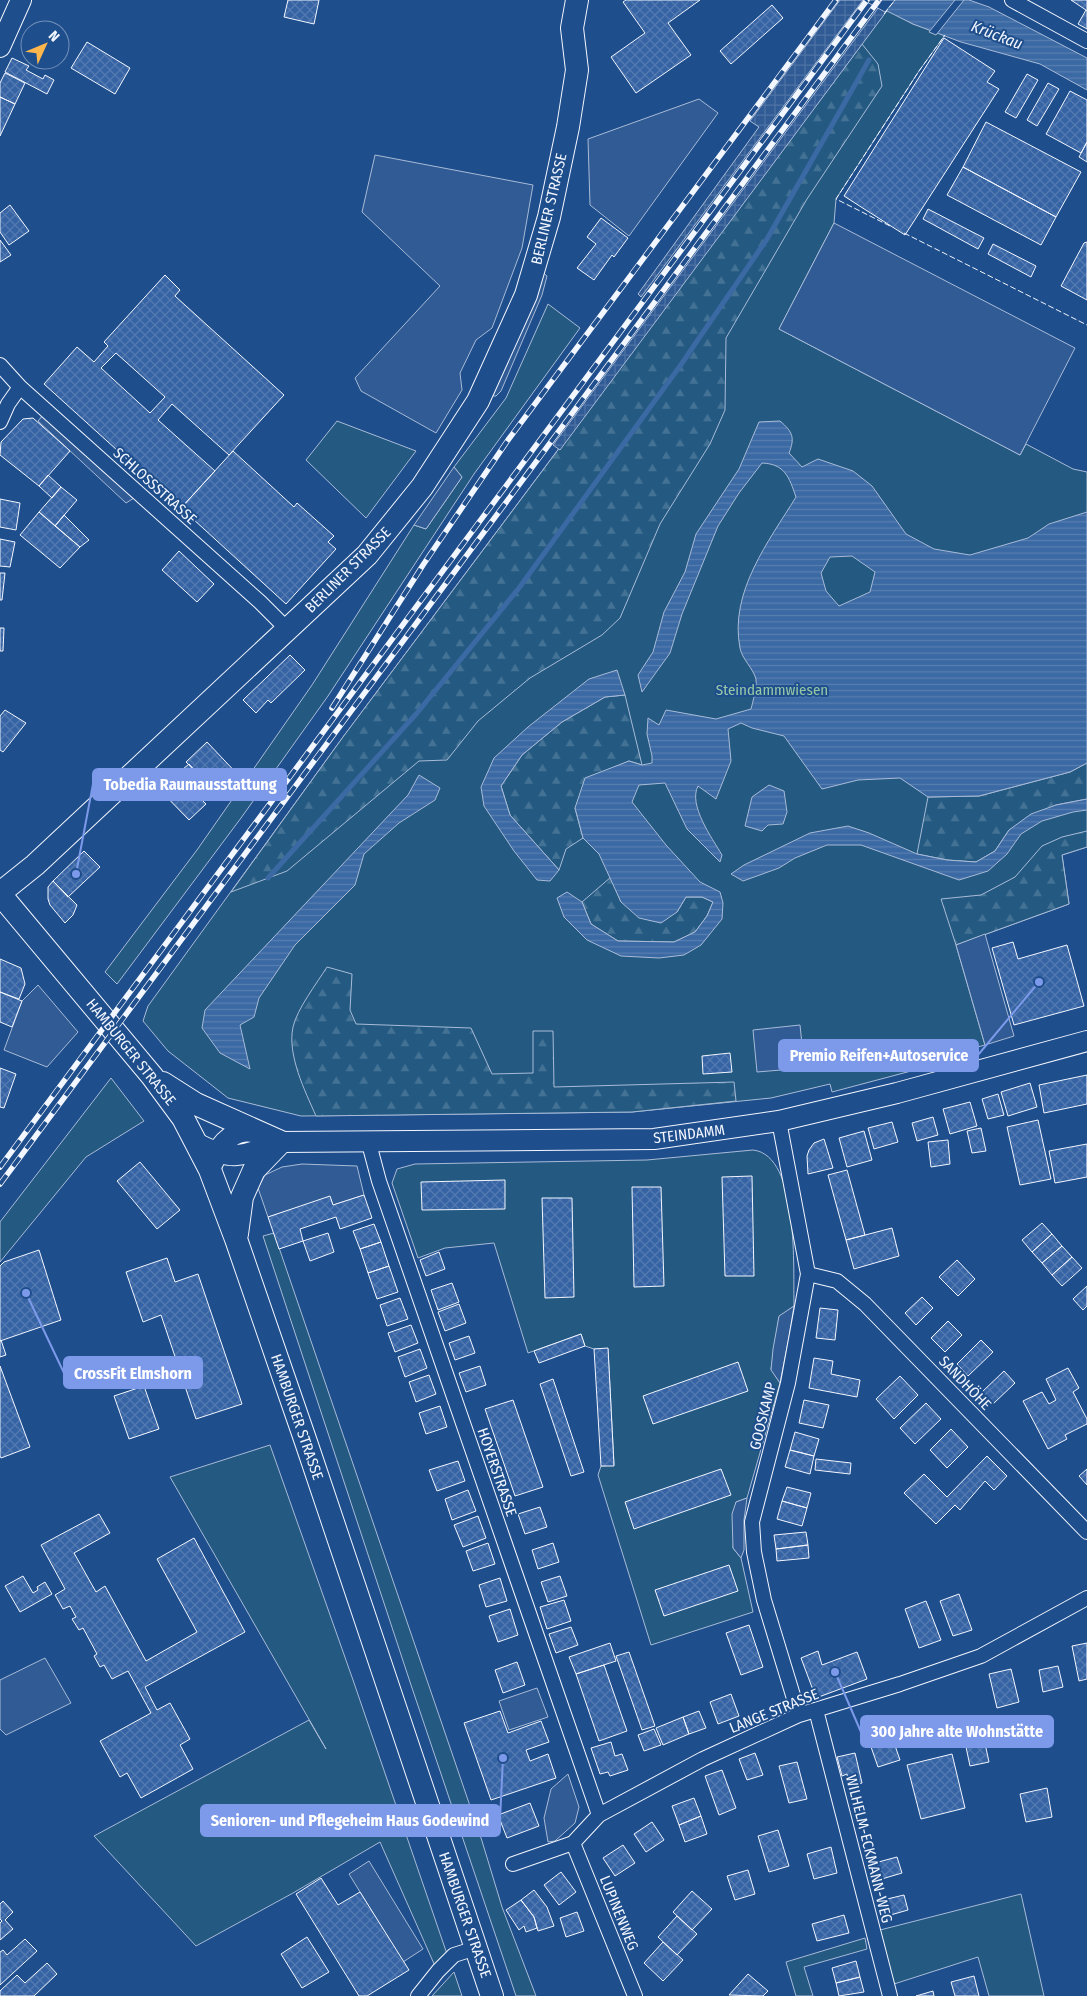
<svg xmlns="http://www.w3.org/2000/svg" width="1087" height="1996" viewBox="0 0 1087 1996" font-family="'Fira Sans Condensed',sans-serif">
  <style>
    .green { fill: #245a82; stroke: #a8bbd7 }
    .forest { fill: url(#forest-firs); stroke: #a8bbd7 }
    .parking { fill: #305b95; stroke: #a8bbd7 }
    .plaza { fill: url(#plaza-grid); stroke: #a8bbd7 }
    .water { fill: url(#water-rules); stroke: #a8bbd7; fill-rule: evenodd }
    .pier { fill: #1f4e8c; stroke: #a8bbd7 }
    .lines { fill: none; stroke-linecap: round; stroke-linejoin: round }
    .stream { stroke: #3b69a3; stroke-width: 5 }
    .building { fill: url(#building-cross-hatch); stroke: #f2f6ff; fill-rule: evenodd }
    .street-casing { stroke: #f2f6ff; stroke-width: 16 }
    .secondary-casing { stroke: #f2f6ff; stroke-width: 22 }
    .primary-casing { stroke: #f2f6ff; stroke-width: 24 }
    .street { stroke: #1f4e8c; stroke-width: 14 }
    .secondary { stroke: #1f4e8c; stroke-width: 20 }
    .primary { stroke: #1f4e8c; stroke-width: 22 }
    .rail-casing { stroke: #f2f6ff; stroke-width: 5.5 }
    .rail { stroke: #1f4e8c; stroke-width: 4; stroke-dasharray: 11; stroke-linecap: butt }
    .fence { stroke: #f2f6ff; stroke-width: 1; stroke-dasharray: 6 2.5; stroke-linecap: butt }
    .labels { text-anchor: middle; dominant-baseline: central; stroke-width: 4; stroke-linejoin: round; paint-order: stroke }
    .street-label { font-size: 15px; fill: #f2f6ff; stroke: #1f4e8c }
    .park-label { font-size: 15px; fill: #97c8a6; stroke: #1f4e8c }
    .water-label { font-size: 16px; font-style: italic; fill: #f2f6ff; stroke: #1f4e8c }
    .leader { fill: none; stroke: #7d9aea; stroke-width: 2 }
    .callout-dot { fill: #7d9aea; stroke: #1f4e8c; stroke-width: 2 }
    .callout { fill: #7d9aea; stroke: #7d9aea; stroke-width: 2 }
    .callout-label { font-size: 16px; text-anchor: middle; font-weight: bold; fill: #fff }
  </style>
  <defs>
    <pattern id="forest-firs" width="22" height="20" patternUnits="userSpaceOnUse" patternTransform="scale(1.25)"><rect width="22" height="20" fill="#245a82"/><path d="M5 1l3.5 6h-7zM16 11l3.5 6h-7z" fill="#447295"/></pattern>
    <pattern id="plaza-grid" width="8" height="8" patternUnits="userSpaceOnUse" patternTransform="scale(1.25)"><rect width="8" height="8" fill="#305b95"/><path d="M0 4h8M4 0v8" fill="none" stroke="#4e73a5"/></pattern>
    <pattern id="water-rules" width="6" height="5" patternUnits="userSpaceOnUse" patternTransform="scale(1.25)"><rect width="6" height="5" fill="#3b69a3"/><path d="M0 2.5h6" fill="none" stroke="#587fb1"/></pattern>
    <pattern id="building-cross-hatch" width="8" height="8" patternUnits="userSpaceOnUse" patternTransform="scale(1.25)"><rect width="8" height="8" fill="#3563a3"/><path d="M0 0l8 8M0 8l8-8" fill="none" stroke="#537ab1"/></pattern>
  </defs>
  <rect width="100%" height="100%" fill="#1f4e8c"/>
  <path class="green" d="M887 10 913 24 945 35 919 71 836 199 834 223 779 329 1020 455 1026 444 1073 469 1087 472V847L1062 855 1069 904 956 945 985 1045 959 1052 960 1058 832 1092 830 1084 771 1098 632 1112 301 1116 228 1098 168 1051 143 1021 148 1006 343 737Z
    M548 304 580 328 474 474 328 696 241 818 117 984 105 972 197 850 312 685 414 525 426 529 462 477 454 467 506 398Z
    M337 421 416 451 366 518 306 460Z
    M111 1078 144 1121 86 1157 0 1262V1222Z
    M753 1150C800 1155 793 1272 794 1306L779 1317 771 1369 780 1383 747 1498 736 1502 733 1548 741 1558 753 1612 651 1645 598 1475 601 1466 614 1465 608 1349H594L585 1346 581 1334 528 1353 494 1243 445 1248 418 1258 392 1183 397 1169 415 1164 647 1160Z
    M274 1233 482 1841 502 1907 536 1996H516L410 1682 263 1236Z
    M270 1445 353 1680 447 1954 435 1966 380 1842 293 1893 196 1946 94 1836 309 1720 326 1749 170 1477Z
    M1021 1894 1044 1996H989L978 1957 894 1984 880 1930Z
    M865 1938 867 1949 804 1967 813 1996H796L786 1962Z
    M454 1972 462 1996H432Z"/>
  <path class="forest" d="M862 44 878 64 882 86 807 199 726 338 725 410 710 444 660 524 620 618 602 635 530 678 478 721 447 760 419 761 287 871 231 892 343 737Z
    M625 695 642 765 629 761 613 768 575 808 583 838 566 849 559 870 510 815 501 786 522 755 562 722 605 697Z
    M1087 763V799L1056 805 1009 830 995 851 976 862 947 860 917 854 928 797 979 796 1070 772Z
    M1087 831V847L1062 855 1069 904 956 945 941 899 981 895 1015 877 1042 846 1062 837Z
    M611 877 621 902 677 912 686 897H702L713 902 707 916 695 932 674 942 618 941 591 924 582 902Z
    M327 967 352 974 350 1010 356 1024 471 1028 492 1074 533 1073V1031H553L554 1087 734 1082 736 1101 632 1112 316 1116C305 1091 287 1055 293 1027 297 1009 317 983 327 967Z"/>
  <path class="parking" d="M699 99 718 113 629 236 590 205 588 139Z
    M375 155 533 185 522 248 492 328 476 340 460 373 462 390 436 433 361 391 355 378 440 286 362 212Z
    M834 223 1075 348 1020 455 779 329Z
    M542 272 547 276 542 295 501 391 496 396H490Z
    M43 415 134 498 126 503 38 421Z
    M454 467 462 477 426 529 414 525Z
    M985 934 1014 1036 985 1045 956 945Z
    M38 985 78 1032 47 1067 4 1050 22 1001Z
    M800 1025 803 1054 792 1056 793 1069 757 1072 753 1030Z
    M302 1164 357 1166 364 1195 333 1205 330 1197 268 1217 258 1188 265 1175 282 1167Z
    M794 1306 789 1337 780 1383 771 1370 773 1349 779 1316Z
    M747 1498 744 1520V1550L741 1558 733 1548 732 1514 736 1502Z
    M45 1658 71 1703 6 1735 0 1729V1680Z
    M537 1688 548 1717 509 1730 499 1701Z
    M568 1774 579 1807 575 1823 555 1841 548 1842 544 1818 551 1789Z
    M369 1861 423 1949 403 1962 349 1874Z"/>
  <path class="plaza" d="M840 0H863L641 297 638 294 759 127 750 121Z
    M884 0H895L560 450 553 445Z"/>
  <path class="water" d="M865 0H969L989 7 1087 58V90L1040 64 961 42 913 24Z
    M780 421C793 432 795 438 789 453L802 467 818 459 853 471 872 486 906 534 934 549 970 555 1028 538 1049 524 1087 512V763L1070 772 979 796 928 797 900 778 858 780 822 789 784 736 752 728 741 723 728 729 731 761 716 799 698 786C688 805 712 838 722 855L720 862 687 829 665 783 639 785 632 802 666 845 700 882 720 892 723 903 722 919 701 945 684 955 659 958 621 956 587 940 564 917 557 898 567 892 582 902 591 924 618 941 674 942 695 932 707 916 713 902 702 897H686L677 912 661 923 639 918 621 902 599 854 583 838 575 808 585 778 629 761 642 765 652 763V756L647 734 648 718 659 725 666 710 716 719 751 709C753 701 757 687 756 679 753 668 742 659 740 648 729 592 769 541 796 497 789 477 785 464 762 463L739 493 718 526 682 614 670 653 642 692 638 675 653 652 664 612 685 572 696 534 739 469 759 422ZM852 556 875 572 870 592 839 606 826 591 821 573 830 557Z
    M617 670 625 695 605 697 562 722 522 755 501 786 510 815 559 870 550 881 537 880 514 851 484 806 481 787 494 758 528 727 589 679Z
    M419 775 440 788 435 800 399 823 364 854 355 885 295 945 259 998 254 1017 240 1025 250 1069 220 1053 202 1028 205 1010 408 795Z
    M769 785 784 791 787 812 783 824 768 825 762 831 745 826 752 797Z
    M1087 799V810L1073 812 1042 821 1021 834 1007 854 988 871 959 880 861 845H827L795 858 779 868 743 881 731 874 744 865 810 833 848 826 869 833 917 854 947 860 976 862 995 851 1009 830 1031 814 1056 805Z"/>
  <path class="pier" d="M863 0H895L885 12Z
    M955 0H964L936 35 929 32Z"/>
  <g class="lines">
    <path class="stream" d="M268 878 417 713 519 588 680 366 767 239 869 60"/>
  </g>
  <path class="building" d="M288 0H319L314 24 284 17Z
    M626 0H700L668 23 691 55 636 93 611 57 645 33 623 2Z
    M1071 0H1087V11L1086 10Z
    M772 5 783 18 731 64 720 51Z
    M1086 10 1087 11V29L1078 24Z
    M944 38 995 71 987 82 999 89 905 235 844 196Z
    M87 42 130 68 115 94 71 68Z
    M12 58 29 66 26 70 43 79 45 75 54 80 47 94 5 72Z
    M5 73 25 83 15 104 0 97V83Z
    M1027 74 1038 80 1016 118 1005 112Z
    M1048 83 1059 89 1037 126 1027 120Z
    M1070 91 1087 100V142L1081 153 1046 134Z
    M0 97 15 104 0 136Z
    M986 122 1081 172 1056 217 963 167Z
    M1087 142V162L1079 157Z
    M963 167 1056 217 1041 245 947 195Z
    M10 205 29 231 9 245 0 232V213Z
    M928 209 984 238 978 249 923 219Z
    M601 218 628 238 614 257 612 255 594 280 577 268 596 244 587 237Z
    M0 240 11 255 0 262Z
    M1087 242V300L1061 286 1084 243Z
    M993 244 1036 266 1031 277 988 254Z
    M165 275 180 290 175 296 284 395 229 455 172 404 158 420 215 471 181 508 44 384 77 347 94 362 108 346 104 342ZM116 353 165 397 150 413 101 368Z
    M33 418 70 451 39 486 0 455 1 442 23 419Z
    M233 451 294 507 297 503 334 536 328 542 336 549 286 604 181 508Z
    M48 475 61 487 52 498 39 486Z
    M61 487 77 500 55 526 39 512Z
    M0 499 20 503 16 530 0 527Z
    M39 512 80 547 60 568 20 535Z
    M64 515 89 540 80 547 55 526Z
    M0 539 15 542 10 567 0 566Z
    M179 551 214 584 197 602 162 570Z
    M0 573H5L2 600H0Z
    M0 628H4L3 651H0Z
    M290 655 305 670 271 703 268 700 256 713 243 700Z
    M5 710 26 723 3 752 0 750V716Z
    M207 742 242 779 221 798 186 762Z
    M189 764 205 781 194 792 206 804 189 820 157 787 174 771 177 774Z
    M84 851 100 867 68 897 53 881Z
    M53 881 77 905 73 915 65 923 50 905 48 899V887Z
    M1013 942 1018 959 1067 945 1084 1006 1014 1025 992 948Z
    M0 959 21 968 25 984 19 999 0 992Z
    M0 992 22 1001 12 1027 0 1022Z
    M730 1053 732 1072 703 1074 702 1056Z
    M0 1068 16 1074 4 1108 0 1107Z
    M1087 1075V1104L1044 1113 1039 1085Z
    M1030 1083 1037 1107 1008 1116 1001 1092Z
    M998 1094 1004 1115 988 1119 982 1099Z
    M970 1102 977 1126 950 1134 943 1109Z
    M933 1117 938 1135 917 1141 912 1123Z
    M1038 1120 1051 1179 1020 1185 1007 1127Z
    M892 1122 898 1142 874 1149 868 1128Z
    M981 1128 986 1151 972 1153 967 1131Z
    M864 1131 872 1160 847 1167 839 1138Z
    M824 1139 833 1168 808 1174 807 1156 809 1150 814 1143Z
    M948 1140 950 1164 931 1167 928 1142Z
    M1087 1144V1177L1055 1183 1049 1151Z
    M140 1162 180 1210 157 1229 117 1181Z
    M847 1170 865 1235 846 1240 828 1175Z
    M752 1176 754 1276H725L722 1177Z
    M505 1180V1209L422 1210 421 1182Z
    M632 1187H661L664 1286 634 1287Z
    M364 1195 372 1218 340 1229 336 1217 300 1229 303 1241 279 1249 268 1217 330 1196 333 1205Z
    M542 1198H572L574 1297 545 1298Z
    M1042 1223 1052 1234 1032 1252 1022 1240Z
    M374 1224 381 1242 360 1249 353 1231Z
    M892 1228 899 1256 854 1269 846 1240Z
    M328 1233 334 1252 310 1261 303 1241Z
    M1052 1234 1062 1246 1042 1263 1032 1252Z
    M381 1242 389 1266 368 1273 360 1249Z
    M1062 1246 1072 1257 1052 1275 1042 1263Z
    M39 1250 61 1320 0 1341V1266L4 1262Z
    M439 1252 445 1269 426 1276 420 1260Z
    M1072 1257 1082 1268 1062 1286 1052 1275Z
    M167 1258 175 1282 198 1274 242 1404 196 1419 161 1315 143 1322 126 1272Z
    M957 1260 975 1279 958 1296 939 1277Z
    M389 1266 398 1292 377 1299 368 1273Z
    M452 1283 459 1302 438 1310 431 1290Z
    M1087 1286V1306L1083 1310 1073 1299Z
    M922 1297 933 1308 916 1325 905 1313Z
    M400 1298 408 1319 387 1326 380 1305Z
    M459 1304 466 1323 445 1331 438 1312Z
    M820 1308 838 1310 835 1340 816 1338Z
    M948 1321 962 1335 945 1352 931 1338Z
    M411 1325 418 1343 395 1352 388 1333Z
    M581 1334 585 1346 539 1363 534 1351Z
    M469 1336 475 1353 455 1360 449 1343Z
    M1 1340 6 1355 0 1357V1341Z
    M981 1340 993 1352 968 1376 957 1364Z
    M608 1348 614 1466H601L594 1349Z
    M420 1349 427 1368 405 1377 398 1357Z
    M814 1358 833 1361 831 1374 860 1380 857 1397 809 1388Z
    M738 1362 748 1391 653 1424 643 1396Z
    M0 1366 30 1447 1 1458 0 1456Z
    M480 1366 486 1385 466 1392 459 1373Z
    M1068 1368 1079 1388 1073 1392 1087 1419V1424L1065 1435 1067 1439 1048 1449 1023 1401 1042 1392 1049 1404 1056 1400 1046 1379Z
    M1004 1371 1015 1383 993 1404 982 1392Z
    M429 1375 436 1394 416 1402 409 1382Z
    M900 1376 918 1395 894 1419 876 1399Z
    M553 1379 584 1472 571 1476 540 1384Z
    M144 1386 159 1429 129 1439 114 1396Z
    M513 1400 543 1487 515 1496 485 1409Z
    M804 1400 829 1405 823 1428 799 1423Z
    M926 1403 941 1419 915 1444 900 1428Z
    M440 1406 447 1427 426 1434 419 1413Z
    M951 1429 968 1447 947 1468 930 1450Z
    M795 1432 819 1439 814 1456 790 1450Z
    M790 1450 814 1456 810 1474 785 1467Z
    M987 1456 1007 1476 994 1490 985 1481 960 1510 955 1505 936 1524 904 1493 924 1474 947 1497Z
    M816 1459 851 1463 850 1474 815 1470Z
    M458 1461 465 1481 437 1491 429 1470Z
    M721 1469 731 1495 634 1529 625 1502Z
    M1087 1469V1485L1079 1476Z
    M787 1487 811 1493 807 1508 782 1501Z
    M468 1490 476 1511 452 1520 445 1499Z
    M782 1501 807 1508 802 1526 777 1519Z
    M540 1507 547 1527 525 1534 518 1514Z
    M99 1514 110 1533 74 1553 96 1592 105 1586 146 1661 197 1632 157 1559 194 1538 245 1632 145 1687 157 1710 170 1703 190 1739 180 1745 193 1769 141 1798 127 1773 120 1777 100 1741 151 1713 128 1671 112 1679 104 1665 100 1667 94 1656 97 1654 83 1628 79 1630 72 1619 76 1617 70 1606 63 1609 55 1595 65 1589 41 1545Z
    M478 1516 486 1538 463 1547 454 1525Z
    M806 1532 808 1545 776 1549 774 1535Z
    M488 1543 495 1564 473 1571 466 1551Z
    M553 1543 559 1562 538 1569 532 1550Z
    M808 1545 809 1558 777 1561 776 1549Z
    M729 1565 738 1591 664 1616 655 1590Z
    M23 1576 33 1593 38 1590 37 1587 45 1582 52 1594 20 1612 5 1586Z
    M560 1576 567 1596 548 1602 541 1582Z
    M500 1578 507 1601 486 1607 479 1585Z
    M959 1594 972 1630 953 1636 940 1601Z
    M564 1600 571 1621 547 1629 540 1607Z
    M926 1601 941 1640 919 1648 905 1609Z
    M510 1609 518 1635 498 1642 489 1616Z
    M749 1625 763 1667 741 1675 726 1633Z
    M571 1627 578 1645 556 1653 549 1634Z
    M610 1643 616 1661 576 1674 569 1657Z
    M1087 1643V1679L1079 1681 1072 1646Z
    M818 1651 822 1665 857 1652 867 1679 816 1698 801 1658Z
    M629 1652 655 1726 642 1730 616 1656Z
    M517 1662 525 1685 503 1693 495 1670Z
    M604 1665 627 1731 599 1741 576 1674Z
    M1058 1666 1063 1687 1043 1692 1039 1670Z
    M1011 1669 1019 1702 997 1708 989 1674Z
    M731 1694 739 1716 718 1724 710 1702Z
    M500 1711 508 1733 541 1721 549 1742 526 1750 530 1761 548 1754 556 1778 491 1800 464 1723Z
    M699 1711 706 1728 689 1734 683 1717Z
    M683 1717 689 1734 663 1745 656 1728Z
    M980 1720 989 1762 970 1766 961 1723Z
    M654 1729 661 1745 644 1751 638 1735Z
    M892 1737 900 1760 878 1767 870 1744Z
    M611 1742 615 1756 622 1754 628 1770 610 1776 608 1772 600 1774 591 1748Z
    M755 1753 763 1775 747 1780 739 1759Z
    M855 1753 862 1783 849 1786 847 1774 842 1776 837 1757Z
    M952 1754 965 1808 921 1819 907 1765Z
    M797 1762 807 1799 789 1803 779 1766Z
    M722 1770 736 1808 719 1815 705 1776Z
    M1047 1788 1052 1817 1026 1822 1020 1794Z
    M694 1798 701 1816 679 1825 672 1806Z
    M530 1803 539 1826 507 1838 498 1815Z
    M701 1816 707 1834 685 1842 679 1825Z
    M652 1822 664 1840 646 1852 634 1834Z
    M778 1830 789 1866 769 1872 758 1836Z
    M623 1845 635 1863 615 1876 603 1858Z
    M831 1847 837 1873 814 1879 807 1854Z
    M897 1857 902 1873 875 1881 871 1864Z
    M748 1870 755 1894 735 1900 727 1876Z
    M561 1872 576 1892 559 1905 544 1885Z
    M321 1878 338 1905 360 1892 409 1970 367 1996H359L296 1894Z
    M534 1890 547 1907 554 1926 538 1931 534 1917 521 1900Z
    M692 1891 712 1909 692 1930 673 1912Z
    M904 1895 908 1910 887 1916 883 1900Z
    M521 1900 534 1917 537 1928 526 1932 524 1926 519 1930 506 1910Z
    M3 1901 13 1912 5 1920 13 1929 0 1940V1923L2 1921 0 1919V1904Z
    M577 1912 584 1931 566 1937 560 1918Z
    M844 1915 849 1933 817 1941 812 1924Z
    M677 1916 697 1934 677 1955 658 1937Z
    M307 1937 329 1972 302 1988 281 1954Z
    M25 1939 37 1951 0 1985V1952L3 1950 7 1955Z
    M663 1942 683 1960 663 1981 644 1963Z
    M856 1961 860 1977 836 1983 832 1968Z
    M47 1963 57 1974 34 1996H0V1991L17 1975 25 1983Z
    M748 1974 768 1991 763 1996 729 1995Z
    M974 1976 979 1996H955L951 1982Z
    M860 1977 864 1992 839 1996 836 1983Z
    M933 1991 934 1996H916Z"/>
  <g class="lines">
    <defs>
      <path id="street" d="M1012 0 1087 41
        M0 365 20 387 260 602 288 630
        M0 422 8 404 20 387
        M779 1121 808 1274 788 1383 752 1522 754 1552 764 1600 799 1715
        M368 1140 379 1181 599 1815
        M808 1274 837 1281 865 1304 1087 1532
        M816 1710 890 1996
        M573 1843 635 1996
        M513 1864 573 1843 599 1815 703 1759 799 1715 900 1684 981 1656 1087 1598
        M418 1996 438 1971 454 1955 476 1948"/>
      <path id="secondary" d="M0 47 21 0
        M198 1144C235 1163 244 1155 281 1142L654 1139 779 1121 897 1093 1087 1041
        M213 1163C219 1142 237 1125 260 1134"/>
      <path id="primary" d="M0 893 35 865 367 555 422 487 478 401 526 295 549 217 568 127 577 70 572 28 577 0
        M0 894 152 1076 183 1118 210 1170 236 1239 306 1442 492 1996
        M163 1083 196 1104 281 1142 254 1170 242 1197 237 1234"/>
    </defs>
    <use href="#street" class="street-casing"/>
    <use href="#secondary" class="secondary-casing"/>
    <use href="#primary" class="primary-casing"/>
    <use href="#street" class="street"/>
    <use href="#secondary" class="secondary"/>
    <use href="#primary" class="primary"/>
    <defs>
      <path id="rail" d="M332 708 423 565 508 440 836 0
        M0 1167 867 0
        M0 1184 879 0"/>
    </defs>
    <use href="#rail" class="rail-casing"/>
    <use href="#rail" class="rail"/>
    <path class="fence" d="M884 14 895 0
      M890 226 836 199 919 71 945 35
      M904 233 1087 325"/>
  </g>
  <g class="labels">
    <g class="street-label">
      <text transform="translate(549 209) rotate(-77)">BERLINER STRASSE</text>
      <text transform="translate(155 486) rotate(42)">SCHLOSSSTRASSE</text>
      <text transform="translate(348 570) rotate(-45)">BERLINER STRASSE</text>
      <text transform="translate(131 1052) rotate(51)">HAMBURGER STRASSE</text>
      <text transform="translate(689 1134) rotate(-7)">STEINDAMM</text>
      <text transform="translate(965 1383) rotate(46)">SANDHÖHE</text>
      <text transform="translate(763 1416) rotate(-76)">GOOSKAMP</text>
      <text transform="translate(297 1417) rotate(71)">HAMBURGER STRASSE</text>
      <text transform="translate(497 1472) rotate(71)">HOYERSTRASSE</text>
      <text transform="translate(774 1711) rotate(-22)">LANGE STRASSE</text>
      <text transform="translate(869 1849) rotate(76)">WILHELM-ECKMANN-WEG</text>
      <text transform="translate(619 1913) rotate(68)">LUPINENWEG</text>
      <text transform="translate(465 1915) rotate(71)">HAMBURGER STRASSE</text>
    </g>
    <g class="park-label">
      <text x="772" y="690">Steindammwiesen</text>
    </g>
    <g class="water-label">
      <text transform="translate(997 35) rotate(21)">Krückau</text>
    </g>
  </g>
  <path class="leader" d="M76 874L93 784M1039 982L978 1055M26 1293L64 1373M835 1672L861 1732M503 1758L500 1820"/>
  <g class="callout-dot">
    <circle cx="76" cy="874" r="5"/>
    <circle cx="1039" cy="982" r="5"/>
    <circle cx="26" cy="1293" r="5"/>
    <circle cx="835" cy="1672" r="5"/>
    <circle cx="503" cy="1758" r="5"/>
  </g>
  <g class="callout">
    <rect x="93" y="769" width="193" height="31" rx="5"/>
    <rect x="779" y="1040" width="199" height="31" rx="5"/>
    <rect x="64" y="1357" width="138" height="31" rx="5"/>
    <rect x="861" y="1716" width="192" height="31" rx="5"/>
    <rect x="201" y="1805" width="299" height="31" rx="5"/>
  </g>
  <g class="callout-label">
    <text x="190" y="790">Tobedia Raumausstattung</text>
    <text x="879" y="1061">Premio Reifen+Autoservice</text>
    <text x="133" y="1379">CrossFit Elmshorn</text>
    <text x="957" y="1737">300 Jahre alte Wohnstätte</text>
    <text x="350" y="1826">Senioren- und Pflegeheim Haus Godewind</text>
  </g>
  <g transform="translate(45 45) rotate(46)"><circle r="24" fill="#1f4e8c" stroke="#7391ba"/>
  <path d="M0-4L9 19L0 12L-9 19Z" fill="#ffb74d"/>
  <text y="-8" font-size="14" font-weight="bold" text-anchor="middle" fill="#f2f6ff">N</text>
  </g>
</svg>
